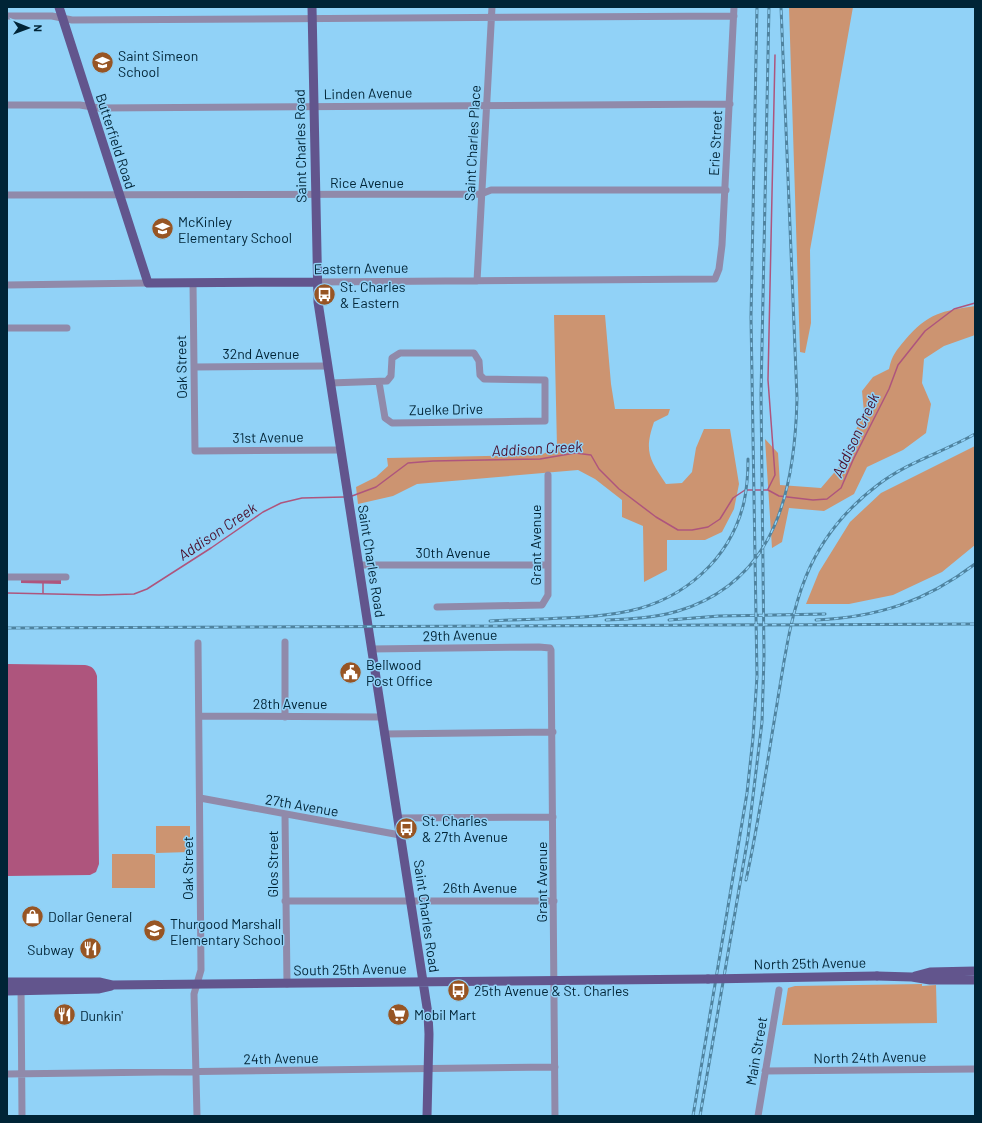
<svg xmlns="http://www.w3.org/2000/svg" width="982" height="1123" viewBox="0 0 982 1123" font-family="Barlow,sans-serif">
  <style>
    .green { fill: #cc9471 }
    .water { fill: #ae557d }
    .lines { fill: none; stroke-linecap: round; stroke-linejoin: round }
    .stream { stroke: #ae557d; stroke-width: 1.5 }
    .minor { stroke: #908aaa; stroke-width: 7 }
    .major { stroke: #62558d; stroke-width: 9 }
    .rail-casing { stroke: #4f839f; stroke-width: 3 }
    .rail { stroke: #91d2f7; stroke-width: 1.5; stroke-dasharray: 4.5; stroke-linecap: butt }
    .major-bridge { stroke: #62558d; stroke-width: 9 }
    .labels { text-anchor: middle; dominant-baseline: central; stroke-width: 3; stroke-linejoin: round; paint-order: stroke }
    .poi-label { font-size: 14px; fill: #002436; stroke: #91d2f7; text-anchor: start }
    .street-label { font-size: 14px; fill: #002436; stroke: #91d2f7 }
    .water-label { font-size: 15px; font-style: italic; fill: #4b112e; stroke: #91d2f7 }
  </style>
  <rect width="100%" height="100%" fill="#91d2f7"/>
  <path class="green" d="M789 7H853L810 250 811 323 805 353 800 352Z
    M975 306V335L944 346 924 359 922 383 931 404 926 433 903 450 867 467 854 494 824 511 789 508 782 542 772 548 765 439 778 453 780 485 821 488 839 467 864 412 862 391 873 377 889 369C892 355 896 351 905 340 928 313 942 311 975 306Z
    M554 315H605L611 384 615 409H670L668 415 654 422C644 451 649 459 666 484L682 483 692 472 696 448 704 429H730L739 484 734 509 722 532 705 540H667V570L644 582 643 526 622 517V500L595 479 578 470 417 484 393 496 358 504 356 487 376 477 388 466 387 458 541 455 557 447Z
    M975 446V545L942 572 893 595 849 604H806L819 572 850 522 881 493Z
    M156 826H190V852L156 853Z
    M112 854H152L155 855V888H112Z
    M922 984V986L936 985 937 1023 782 1025 788 988 795 986Z"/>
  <path class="water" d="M21 579H61V584L21 583Z
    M7 664 85 665C92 666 95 669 97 676L99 864 96 872 90 875 7 876Z"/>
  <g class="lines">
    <path class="stream" d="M768 489 775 475 768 380 775 55
      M352 496 376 487 408 463 433 461 540 459 575 453 591 455 599 469 619 489 656 517 678 530H692L708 527 720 519 733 498 745 490H768L779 496 813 500 827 499 841 488 853 460 889 389 898 365 925 331 954 309 975 303
      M43 583V593
      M7 593 99 595 134 594 147 589 211 548 263 512 281 503 302 498 344 497"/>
    <path class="minor" d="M7 16H52L72 20 734 16
      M7 105H80L99 108 730 104
      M7 195 481 194 491 190H726
      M477 281 492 7
      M317 282 715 279 719 269 722 245 734 7
      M193 283 195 451 341 450
      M7 285 148 283
      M7 328H67
      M194 367 328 366
      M330 383 387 381 391 376 392 358 400 353H474L479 361 480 375 484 379 545 380V421L392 423 385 418 379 382
      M358 565H548
      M7 577H66
      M437 607 542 605 548 595V475
      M285 642V717
      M371 649 539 647 550 648 551 650 555 1116
      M199 716 382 717
      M384 734 553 732
      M200 798 400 835
      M285 815 287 984
      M398 818 553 817
      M285 901H554
      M21 986 22 1116
      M765 1071 975 1069
      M7 1074 555 1067
      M197 1116 194 994 201 970 198 643
      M758 1116 779 990"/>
    <path class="major" d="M59 7 148 283 317 282
      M312 7 318 302 428 1014 429 1034 427 1116
      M877 976 912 977 930 980H975
      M915 976 930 972 975 971
      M7 982H99L112 985 708 979
      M7 991 98 989 111 986"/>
    <defs>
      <path id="rail" d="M606 620C630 619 655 618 678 611 777 581 795 488 797 398L781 7
        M669 620 719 616 825 614
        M816 620C878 617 925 602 975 564
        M490 621C533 618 587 620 629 611 685 599 731 558 744 502 747 488 748 474 748 459
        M7 628 975 624
        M746 880C759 822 767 763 777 704 792 613 799 544 879 484 908 462 943 452 975 434
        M693 1116 747 793 753 738 757 676 751 317 757 7
        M700 1116 748 837 762 722 764 656 761 394 769 7"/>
    </defs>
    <use href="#rail" class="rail-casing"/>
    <use href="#rail" class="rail"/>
    <path class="major-bridge" d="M708 979 877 976"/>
  </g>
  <defs>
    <symbol id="school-disc" viewBox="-11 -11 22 22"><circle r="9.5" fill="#975524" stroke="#91d2f7"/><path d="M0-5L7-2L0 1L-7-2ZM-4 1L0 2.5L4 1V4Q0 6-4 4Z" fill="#fff"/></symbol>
    <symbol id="bus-disc" viewBox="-11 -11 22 22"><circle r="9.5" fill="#975524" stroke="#91d2f7"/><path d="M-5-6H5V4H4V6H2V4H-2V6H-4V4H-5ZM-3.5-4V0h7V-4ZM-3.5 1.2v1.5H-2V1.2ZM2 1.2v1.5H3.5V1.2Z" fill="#fff"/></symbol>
    <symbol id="civic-disc" viewBox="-11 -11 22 22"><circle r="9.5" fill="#975524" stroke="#91d2f7"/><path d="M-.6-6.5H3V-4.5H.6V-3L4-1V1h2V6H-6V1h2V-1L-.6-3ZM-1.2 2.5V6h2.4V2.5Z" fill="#fff"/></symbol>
    <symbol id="shop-disc" viewBox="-11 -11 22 22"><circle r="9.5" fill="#975524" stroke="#91d2f7"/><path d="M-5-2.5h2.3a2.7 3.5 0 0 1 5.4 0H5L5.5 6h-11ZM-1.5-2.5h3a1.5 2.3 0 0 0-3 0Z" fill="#fff"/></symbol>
    <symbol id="restaurant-disc" viewBox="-11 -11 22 22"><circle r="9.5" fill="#975524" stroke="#91d2f7"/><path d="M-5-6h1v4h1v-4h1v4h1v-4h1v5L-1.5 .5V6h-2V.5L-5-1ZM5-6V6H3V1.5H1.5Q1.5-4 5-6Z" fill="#fff"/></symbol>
    <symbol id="supermarket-disc" viewBox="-11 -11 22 22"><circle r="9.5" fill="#975524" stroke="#91d2f7"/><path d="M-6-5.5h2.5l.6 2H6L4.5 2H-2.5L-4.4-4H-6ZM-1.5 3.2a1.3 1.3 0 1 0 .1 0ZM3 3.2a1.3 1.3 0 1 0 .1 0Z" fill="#fff"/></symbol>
  </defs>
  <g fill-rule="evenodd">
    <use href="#school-disc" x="90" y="50" width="25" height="25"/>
    <use href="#school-disc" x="150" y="216" width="25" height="25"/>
    <use href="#bus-disc" x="312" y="282" width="25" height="25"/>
    <use href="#civic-disc" x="338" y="660" width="25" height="25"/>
    <use href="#bus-disc" x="394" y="816" width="25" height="25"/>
    <use href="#shop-disc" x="20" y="904" width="25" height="25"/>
    <use href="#school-disc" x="142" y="918" width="25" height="25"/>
    <use href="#restaurant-disc" x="78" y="936" width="25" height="25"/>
    <use href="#bus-disc" x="446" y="978" width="25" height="25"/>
    <use href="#supermarket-disc" x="386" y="1002" width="25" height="25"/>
    <use href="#restaurant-disc" x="52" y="1002" width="25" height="25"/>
  </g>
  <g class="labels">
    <g class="poi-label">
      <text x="118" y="55">Saint Simeon<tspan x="118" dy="16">School</tspan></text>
      <text x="178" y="221">McKinley<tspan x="178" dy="16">Elementary School</tspan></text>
      <text x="340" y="286">St. Charles<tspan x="340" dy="16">&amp; Eastern</tspan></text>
      <text x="366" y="664">Bellwood<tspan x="366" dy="16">Post Office</tspan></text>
      <text x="422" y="820">St. Charles<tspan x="422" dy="16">&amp; 27th Avenue</tspan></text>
      <text x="48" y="916">Dollar General</text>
      <text x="170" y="923">Thurgood Marshall<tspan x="170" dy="16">Elementary School</tspan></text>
      <text x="74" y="949" text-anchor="end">Subway</text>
      <text x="474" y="990">25th Avenue &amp; St. Charles</text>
      <text x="414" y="1014">Mobil Mart</text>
      <text x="80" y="1015">Dunkin'</text>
    </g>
    <g class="street-label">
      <text transform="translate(368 93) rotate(-1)">Linden Avenue</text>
      <text transform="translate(116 141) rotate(72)">Butterfield Road</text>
      <text transform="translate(472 143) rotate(-87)">Saint Charles Place</text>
      <text transform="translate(715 143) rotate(-87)">Erie Street</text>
      <text transform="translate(300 146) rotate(-91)">Saint Charles Road</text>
      <text x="367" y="182">Rice Avenue</text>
      <text transform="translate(361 268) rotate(-1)">Eastern Avenue</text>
      <text x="261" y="353">32nd Avenue</text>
      <text transform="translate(181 367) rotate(-91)">Oak Street</text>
      <text transform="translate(446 409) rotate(-1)">Zuelke Drive</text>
      <text transform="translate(268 437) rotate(-1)">31st Avenue</text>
      <text transform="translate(535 545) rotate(-90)">Grant Avenue</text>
      <text x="453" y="552">30th Avenue</text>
      <text transform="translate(372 561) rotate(81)">Saint Charles Road</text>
      <text transform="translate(460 635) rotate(-1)">29th Avenue</text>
      <text x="290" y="703">28th Avenue</text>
      <text transform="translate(302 805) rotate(10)">27th Avenue</text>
      <text transform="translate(272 864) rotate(-90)">Glos Street</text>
      <text transform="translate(187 868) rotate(-90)">Oak Street</text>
      <text transform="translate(541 882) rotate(-90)">Grant Avenue</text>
      <text x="480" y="887">26th Avenue</text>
      <text transform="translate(427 916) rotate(82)">Saint Charles Road</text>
      <text transform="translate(810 963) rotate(-1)">North 25th Avenue</text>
      <text transform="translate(350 969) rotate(-1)">South 25th Avenue</text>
      <text transform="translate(756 1051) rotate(-80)">Main Street</text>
      <text transform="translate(870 1057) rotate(-1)">North 24th Avenue</text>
      <text transform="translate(281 1058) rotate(-1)">24th Avenue</text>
    </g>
    <g class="water-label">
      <text transform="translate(855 435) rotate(-65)">Addison Creek</text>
      <text transform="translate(537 448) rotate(-3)">Addison Creek</text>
      <text transform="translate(217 531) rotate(-34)">Addison Creek</text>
    </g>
  </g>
  <rect width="982" height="1123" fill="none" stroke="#002436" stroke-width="16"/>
  <g transform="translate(28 28) rotate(91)" stroke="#91d2f7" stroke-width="3" paint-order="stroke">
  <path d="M0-3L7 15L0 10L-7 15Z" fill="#002436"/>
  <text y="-6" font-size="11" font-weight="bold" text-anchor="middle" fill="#002436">N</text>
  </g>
</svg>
